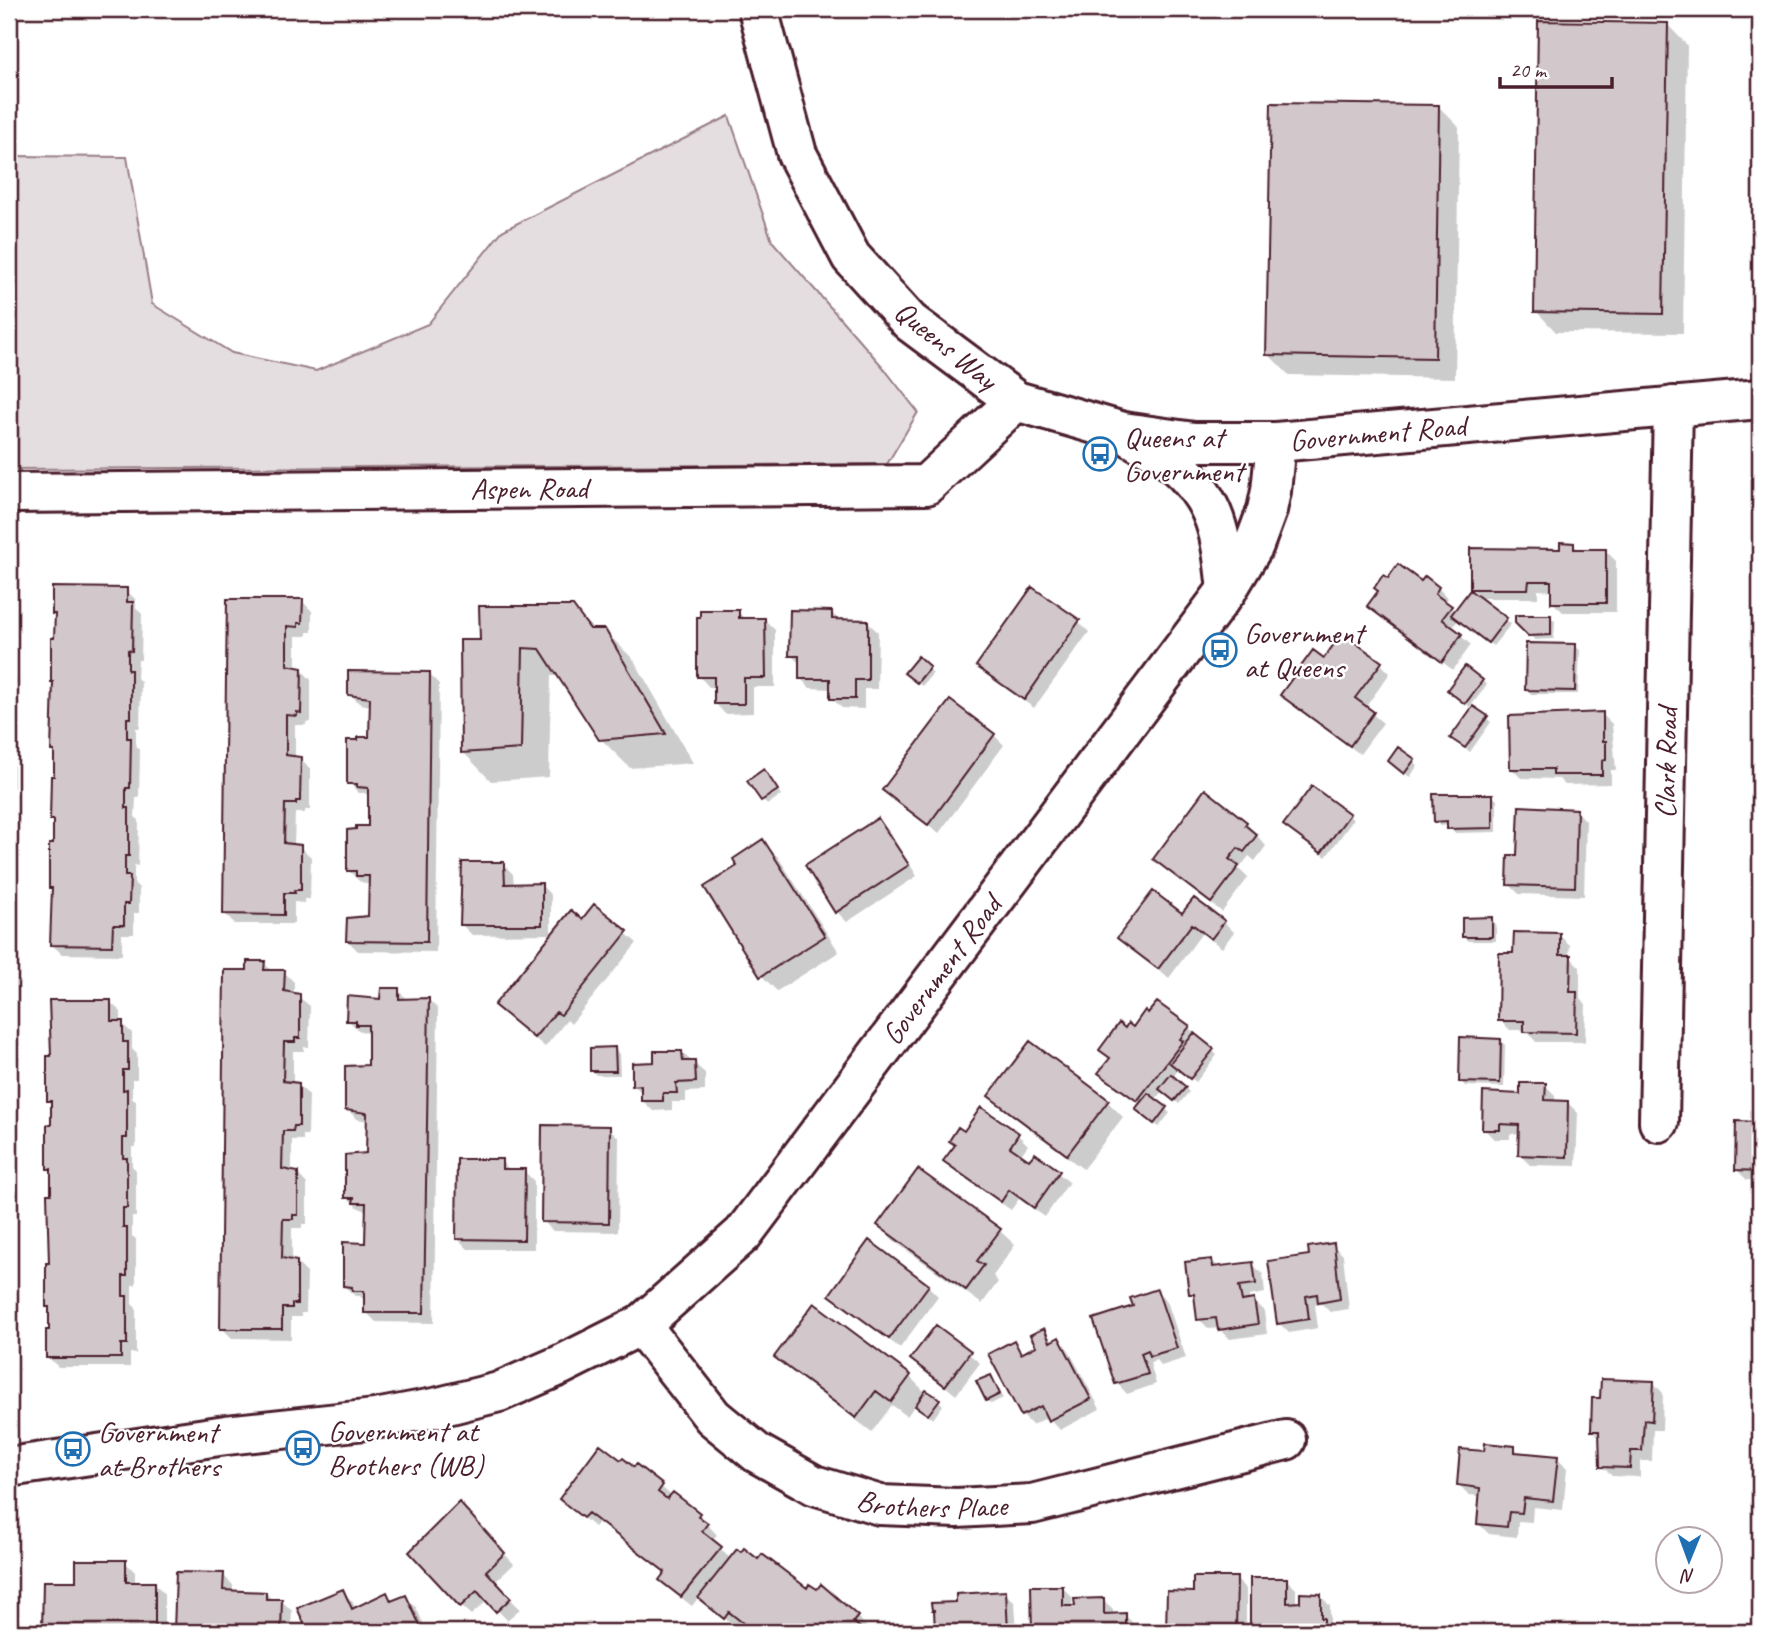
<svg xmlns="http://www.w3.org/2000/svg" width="1769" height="1641" viewBox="0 0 1769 1641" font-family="Caveat,sans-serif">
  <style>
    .green { fill: #e5dee0; stroke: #987e86; stroke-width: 2 }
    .shadow { fill: #0003 }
    .building { fill: #d2c7cb; stroke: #4a1f2b; stroke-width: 2 }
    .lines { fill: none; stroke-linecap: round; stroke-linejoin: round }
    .minor-casing { stroke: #4a1f2b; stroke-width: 44 }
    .tertiary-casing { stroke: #4a1f2b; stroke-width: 44 }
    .minor { stroke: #fff; stroke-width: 38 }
    .tertiary { stroke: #fff; stroke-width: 38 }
    .labels { text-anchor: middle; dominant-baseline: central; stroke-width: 5; stroke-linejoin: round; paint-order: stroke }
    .street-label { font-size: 30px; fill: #4a1f2b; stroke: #fff }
    .poi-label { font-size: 30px; fill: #4a1f2b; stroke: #fff; text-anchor: start }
  </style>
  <rect width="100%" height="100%" fill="#fff"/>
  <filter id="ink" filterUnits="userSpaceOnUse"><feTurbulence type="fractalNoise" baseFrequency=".0143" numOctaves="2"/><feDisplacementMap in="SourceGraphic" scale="14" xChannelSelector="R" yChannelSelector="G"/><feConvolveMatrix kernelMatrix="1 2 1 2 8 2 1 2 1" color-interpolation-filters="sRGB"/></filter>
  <g filter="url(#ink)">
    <path class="green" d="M729 116 772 241 882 366 918 412 887 464 9 469V156L127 157 152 304 232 353 316 371 428 324 502 231Z"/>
    <path class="shadow" d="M1667 24 1687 45 1683 333 1556 332 1536 311Z
      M1439 107 1459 127 1455 378 1289 375 1268 354Z
      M1573 544 1579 551H1606L1616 561V612H1563L1552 602 1553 591 1538 590V598H1481L1472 588Z
      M1388 580 1422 584 1438 588 1448 598 1445 603 1455 612 1471 592 1511 624 1493 646 1458 620 1452 628 1471 645 1453 670 1379 615 1369 605Z
      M126 590 136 600V608L142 614 141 660H138L137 678 141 682 140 728H136V746L140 750 139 798H136L135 817 139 820 138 866 134 865V883L139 888V913H134V934H122V955L62 954 51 944 54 891 51 888 55 823 52 819 56 753 53 750 56 616 54 614Z
      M228 600 302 601 312 611V632H307V636H296V668L301 669 311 680V722H306V725H295V758L300 759 310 769V810H305V813H295L294 846 300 847 311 857 310 899H304V903L294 902V924H235L225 914Z
      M572 608 595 631H605L634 660 693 763 630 768 601 739 560 676H551L549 777 491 781 463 752 482 642Z
      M738 612 746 620H765L775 630V687H753V713L725 714 715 703V687H709L699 676Z
      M831 612 840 621 867 622 878 632 877 689H864V709L842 708 831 698V689L810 688 800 678 801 665 791 655Z
      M1550 617 1555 621 1554 639 1535 640 1517 622Z
      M9 619 17 683 9 684Z
      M1079 622 1089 632 1034 708 988 676 978 666Z
      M1575 646 1580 650 1578 694H1531L1527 689Z
      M918 659 933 673 922 686 911 677Z
      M1324 660 1380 663 1390 673 1365 708 1383 723 1360 754 1292 705 1282 695Z
      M429 674 439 684 436 952 358 951 348 941 370 917V885L359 881 349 871 369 828V797L365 793H359L349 783 371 738V706L360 704 350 694Z
      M1482 681 1487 685 1471 706 1491 722 1470 752 1457 742 1473 709 1454 695Z
      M9 703 14 708V788H9Z
      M1602 714 1612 724 1616 770H1611V784L1565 785 1559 779 1521 778 1511 768Z
      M994 735 1004 745 939 833 884 790Z
      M1398 750 1418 765 1410 777 1394 766Z
      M768 776 781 795 767 805 749 781Z
      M1492 795 1497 800V832L1454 833 1449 825 1440 826 1435 821Z
      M1576 810 1586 821 1584 896 1519 894 1509 884 1519 857Z
      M1349 815 1353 820 1326 857 1290 830Z
      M878 820 888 830 917 876 847 922 837 912Z
      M1246 823 1266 846 1255 861 1249 856 1239 869 1248 878 1222 912 1155 859Z
      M763 842 778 857 839 952 777 991 762 976 706 888 740 866Z
      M503 864 513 874 514 886 541 885 551 895V934L472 935 462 925Z
      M595 907 637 943 571 1024 567 1020 545 1047 507 1015Z
      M1183 916 1224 922 1234 932 1222 948 1202 933 1169 978 1119 938Z
      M1491 919 1496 924V941H1468L1464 937Z
      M1559 935 1570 945 1569 956 1580 967V998L1586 1004 1585 1042H1536L1526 1030H1510L1500 1020 1515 955Z
      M264 963 273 972H284L294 982V993L310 1006 309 1047H304V1051H293V1084L298 1085 309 1095 308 1135H303V1140H292V1173H297L307 1184V1224H302V1228H292V1262H296L307 1273 306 1313H301V1317H291V1339L232 1338 222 1328 248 972Z
      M398 990 408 1000 428 999 438 1009 434 1323 376 1322 366 1312 364 1300 360 1296H355L344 1286 367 1244 368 1212 357 1207 347 1197 368 1155 369 1121 357 1119 347 1109 369 1067 370 1034 358 1030 348 1020Z
      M110 1002 121 1012V1023L132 1033V1049L137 1054V1079H132V1098L136 1101V1147H132V1166L136 1170V1217H132V1236L136 1239V1285H132V1304L136 1308V1354L130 1353V1367H58L48 1357 51 1332V1309L48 1306 52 1195V1171L49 1168 52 1103 49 1100Z
      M1188 1027 1217 1055 1196 1082 1179 1069 1173 1077 1189 1092 1179 1104 1163 1090 1155 1100 1170 1113 1159 1127 1142 1114 1141 1105 1101 1073 1111 1059 1101 1050 1125 1030Z
      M1500 1040 1505 1045 1504 1087 1465 1086 1461 1081Z
      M615 1049 619 1054 620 1075H596L592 1071Z
      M681 1052 705 1073V1091L686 1092V1102H672V1110L653 1111 643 1101V1094L634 1085 656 1063Z
      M1545 1085 1555 1095V1102H1567L1578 1113 1576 1166 1530 1165 1520 1155V1134H1510V1139H1494L1484 1129 1521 1096Z
      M991 1096 1108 1102 1123 1117 1083 1169 1006 1111Z
      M981 1109 1018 1135 1028 1145 1020 1156 1030 1163 1035 1155 1069 1182 1045 1217 1019 1199 1011 1210 955 1171 945 1161Z
      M1738 1123H1760V1180H1747L1737 1170Z
      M609 1128 619 1138 618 1232 553 1231 543 1221Z
      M501 1161 511 1171H524L534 1181V1249H468L458 1239Z
      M879 1225 999 1230 1015 1245 993 1276 998 1282 982 1304 894 1241Z
      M1333 1245 1343 1255 1349 1309 1330 1312 1322 1304 1315 1305 1318 1328 1289 1333 1279 1323 1311 1256Z
      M1212 1261 1220 1268 1252 1264 1263 1274 1265 1293 1249 1296V1302L1254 1301 1264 1311 1267 1334 1230 1339 1219 1328 1209 1329 1199 1319 1196 1299 1191 1294Z
      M928 1286 938 1296 900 1348 841 1305 831 1295Z
      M1157 1291 1167 1301 1186 1358 1161 1366 1156 1360 1150 1363 1156 1384 1127 1394 1117 1383 1135 1308Z
      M815 1306 910 1377 926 1393 938 1400 943 1405 933 1419 915 1405 907 1416 892 1405 872 1432 792 1372 777 1357Z
      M936 1327 980 1363 956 1395 912 1359Z
      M1043 1331 1054 1341 1058 1339 1068 1349 1100 1409 1060 1430 1048 1417 1032 1425 1022 1415 1013 1342 1024 1354 1038 1346Z
      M990 1377 1003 1398 991 1404 987 1400Z
      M1653 1382 1663 1393 1662 1430H1653L1652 1461H1640V1477L1612 1476 1602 1466 1601 1439 1593 1431 1602 1400Z
      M1514 1448 1520 1454 1557 1458 1567 1468 1563 1510 1533 1507 1532 1522 1518 1521 1517 1537 1489 1534 1479 1524 1481 1496 1469 1495 1459 1485 1486 1453Z
      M636 1466 672 1496 673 1495 699 1515 717 1535 711 1541 731 1559 807 1590 857 1617 867 1627 863 1632H754L740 1621 735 1627 699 1597 692 1606 671 1590 666 1574 599 1521 594 1527 561 1499 634 1469Z
      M469 1515 514 1564 495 1582 520 1609 507 1620 488 1600 471 1615 461 1606Z
      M125 1562 135 1572V1583H154L164 1593V1632H44V1583L77 1582Z
      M177 1574 223 1575 233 1585V1592L266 1593 273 1601H282L292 1611 291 1632H176Z
      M1236 1579 1246 1589V1632H1168V1593H1195Z
      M1252 1579H1286L1296 1589V1604L1320 1595 1330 1606V1627L1333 1632H1252Z
      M1062 1587 1072 1597V1607L1103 1600 1113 1610V1616L1125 1615 1135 1625V1632H1034L1033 1588Z
      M342 1591 352 1601 356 1609 387 1595 394 1602 405 1597 416 1607 427 1632H310L300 1609Z
      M1005 1593 1015 1603 1017 1632H937L936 1612 958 1603Z"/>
    <path class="building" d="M1538 21 1668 23 1663 314 1534 312Z
      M1271 103 1439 105 1435 358 1266 355Z
      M1560 542 1574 543V549H1606V603H1551V581H1529L1528 589H1470V548L1560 549Z
      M1398 564 1421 581 1425 576 1439 587 1435 594 1452 606 1442 619 1462 634 1442 662 1367 606 1378 591 1374 588 1383 575 1388 578Z
      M52 587 127 588V602H133L132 651 128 650V670H131V718H127V738H131L130 788H126V808H129V856H125V876H130L129 904H124V925H113L112 946 50 945 52 888H49V844H53V820H50L51 776H54V751H51L53 682H51V638H54L55 614H52Z
      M1032 587 1080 620 1024 700 976 666Z
      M1470 590 1507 618 1488 643 1451 615Z
      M227 599H303L302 623H298V627L287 626V665L302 668 301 713 297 712V716L286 715V755L301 757 300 801H296V804H285L284 843 301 845V890H294L295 893H284V915L223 914Z
      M479 606H573L590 629H605L666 734 599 740 540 649 523 648 521 749 461 753 460 640H480Z
      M1755 609H1760V651H1755Z
      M700 610H739V618H765L766 678H744V704H714V677H697V617H700Z
      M790 610 832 611V619L868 620V680H855V699H830V679H799V656H789Z
      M1515 615H1551V635L1528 636 1515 623Z
      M1342 633 1382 662 1355 698 1374 712 1350 746 1280 695 1313 650 1324 658Z
      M1526 643 1576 644 1575 691 1525 690Z
      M918 656 930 667 917 683 904 673Z
      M1465 666 1483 680 1465 704 1447 690Z
      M348 671 430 672 427 942 346 941 347 918 368 916 369 876H356V871H347V830L356 829V826H368V788L357 787V784H347V740H358V737H369L370 698 348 695Z
      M950 700 995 734 928 825 882 790Z
      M1473 706 1488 716 1465 748 1450 738Z
      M1603 712V741H1606V760L1602 761V775H1553V769H1510L1509 716Z
      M1398 747 1415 759 1404 774 1388 761Z
      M764 769 778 790 761 801 747 781Z
      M1312 786 1350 814 1321 853 1283 825Z
      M1205 789 1247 822 1245 825 1257 835 1244 852 1238 848 1229 859 1239 866 1211 903 1153 859Z
      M1433 794H1493V828L1447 829V821L1434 822Z
      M1519 806 1577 809 1575 887 1507 885 1508 855H1517Z
      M878 818 909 865 835 913 805 865Z
      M763 839 825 936 760 977 704 887 737 866 733 859Z
      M462 862H504L505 884 542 883V925H460Z
      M1153 891 1182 913 1194 898 1225 921 1211 939 1192 924 1158 969 1117 938Z
      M594 904 628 931 561 1015 556 1012 534 1038 494 1005 571 910 582 919Z
      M1492 917V937H1462V918Z
      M1514 932 1560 933V955H1571L1570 992H1577L1576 1033 1524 1032V1021H1498L1499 953H1513Z
      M247 961H265L264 970H285L284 991 300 994V1038H295V1042H284L283 1081 299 1083V1126H294L293 1131H283L282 1169 298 1172V1215H293V1219H283L282 1258 297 1261V1304H292V1308H282V1329H220L224 970H247Z
      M381 988H399V999L429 998 424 1313H364V1291H352V1287L343 1286V1242L365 1243 366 1203H353L354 1198H345V1155L366 1153 367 1113 345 1110V1066L368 1065V1025H356V1021H346L347 996 380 999Z
      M49 1000H111V1021H123V1042H128V1070H123V1090L127 1089V1138H123V1158H127V1208H123V1227H127V1276H123V1296H127V1344H121V1358H46V1330H49V1307H46V1263H49L47 1194H51V1169H47V1125H51V1101H47V1056H51Z
      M1157 1002 1190 1026 1180 1039 1183 1041 1137 1101 1098 1073 1110 1058 1099 1050 1119 1023 1125 1028 1128 1023 1133 1027 1145 1010 1148 1013Z
      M1194 1033 1214 1049 1190 1079 1170 1063Z
      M1460 1037 1501 1039 1500 1083 1459 1082Z
      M1030 1041 1109 1100 1067 1155 988 1096Z
      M615 1047 616 1071H590V1048Z
      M654 1051H682L683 1061H695L696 1082 676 1083 677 1093H663V1101H641V1085L632 1086V1063L654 1062Z
      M1171 1074 1186 1087 1174 1101 1159 1089Z
      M1520 1083H1546L1545 1100 1568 1101 1567 1157 1518 1155 1519 1125 1500 1124V1130H1482L1483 1092 1520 1094Z
      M1148 1093 1167 1107 1154 1124 1135 1109Z
      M981 1107 1019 1133 1010 1147 1029 1160 1035 1153 1060 1171 1034 1208 1009 1190 1001 1202 943 1161 955 1145 949 1141 958 1127 964 1131Z
      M1736 1121 1760 1122V1171L1735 1170Z
      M542 1125 610 1126 609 1223 541 1222Z
      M457 1159H502V1169H525L524 1240 456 1239Z
      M918 1169 1001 1229 977 1261 984 1265 966 1290 877 1225Z
      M869 1240 929 1285 889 1339 829 1295Z
      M1334 1243 1340 1299 1318 1303 1317 1294 1306 1296 1309 1319 1277 1324 1268 1261 1309 1255 1308 1247Z
      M1212 1259 1213 1267 1253 1262 1256 1284 1239 1286 1242 1301 1254 1299 1258 1324 1218 1330 1216 1318 1197 1320 1194 1294H1189L1185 1262Z
      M1157 1289 1177 1348 1150 1356 1148 1350 1141 1353 1148 1374 1115 1384 1093 1319 1133 1306 1130 1298Z
      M814 1303 911 1375 891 1402 876 1391 856 1418 774 1357Z
      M936 1325 971 1351 945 1386 910 1359Z
      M1044 1328 1050 1342 1059 1337 1091 1399 1048 1421 1041 1406 1021 1416 988 1354 1014 1340 1021 1354 1036 1346 1030 1335Z
      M991 1375 1000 1394 986 1401 976 1381Z
      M1601 1379 1654 1381 1652 1421 1644 1420 1642 1451H1631L1630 1468 1600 1467 1599 1431H1591L1592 1398H1600Z
      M926 1390 940 1399 928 1415 915 1406Z
      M1485 1443 1515 1446V1452L1558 1456 1553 1501 1524 1498 1522 1513 1509 1512 1507 1527 1477 1524 1480 1488 1457 1485 1460 1449 1484 1451Z
      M600 1444 621 1460 623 1458 634 1467 636 1464 663 1485 658 1492 667 1499 673 1492 700 1513 698 1516 708 1523 702 1531 722 1547 681 1597 659 1580 665 1572 588 1513 583 1518 559 1499Z
      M459 1502 505 1553 486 1571 511 1598 496 1612 477 1591 460 1607 409 1552Z
      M744 1548 758 1559 762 1554 807 1588 809 1584 817 1589 821 1584 858 1616 853 1622 866 1632H774L770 1629 767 1632H754L729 1612 724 1619 698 1598 737 1549 741 1552Z
      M76 1560H126V1582H155V1632H42L43 1581H76Z
      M176 1572 224 1573 223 1590 266 1592V1599H282L281 1632H174Z
      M1193 1577H1237L1236 1632H1166L1167 1591 1193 1592Z
      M1250 1578H1287V1603L1300 1602V1593L1321 1594V1618H1324V1632H1250Z
      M1031 1586H1063V1606H1075L1074 1599 1104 1598V1614L1126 1613V1632H1032Z
      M343 1589 352 1609 387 1592 391 1601 406 1595 423 1632H308L297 1608Z
      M1006 1591 1008 1632H935L934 1610H932L931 1603 956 1602V1594Z"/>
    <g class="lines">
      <defs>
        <g id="minor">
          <path id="s1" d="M1276 442 1760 399"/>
          <path id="s2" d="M9 493 926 485 1016 401"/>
          <path id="s3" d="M1659 1122 1673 406"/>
          <path id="s4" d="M641 1325 713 1417 757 1453 814 1485 880 1505 957 1508 1032 1504 1286 1440"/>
        </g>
        <g id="tertiary">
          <path d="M1133 438C1146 446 1163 453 1175 464 1218 502 1221 536 1227 590"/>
          <path id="s5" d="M9 1467 226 1435 375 1419 439 1407 499 1392 561 1365 641 1325 743 1234 1227 590 1254 545 1267 510 1271 491 1276 442H1194L1123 432 1016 401 910 322 851 257 797 154 758 9"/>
        </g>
      </defs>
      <use href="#minor" class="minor-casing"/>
      <use href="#tertiary" class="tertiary-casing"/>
      <use href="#minor" class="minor"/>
      <use href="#tertiary" class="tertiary"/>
    </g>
  </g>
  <defs>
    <symbol id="bus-ring" viewBox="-11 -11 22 22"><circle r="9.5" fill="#fff" stroke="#1f6fb2" stroke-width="1.5"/><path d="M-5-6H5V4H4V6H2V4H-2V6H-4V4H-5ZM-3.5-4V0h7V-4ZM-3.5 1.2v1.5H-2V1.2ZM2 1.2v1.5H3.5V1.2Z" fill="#1f6fb2"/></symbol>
  </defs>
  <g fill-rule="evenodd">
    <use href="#bus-ring" x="1081" y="435" width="38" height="38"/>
    <use href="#bus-ring" x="1201" y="631" width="38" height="38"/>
    <use href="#bus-ring" x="284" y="1429" width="38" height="38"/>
    <use href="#bus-ring" x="54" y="1430" width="38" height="38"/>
  </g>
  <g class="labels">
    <g class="street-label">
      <text transform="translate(946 345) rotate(39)">Queens Way</text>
      <text stroke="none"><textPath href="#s1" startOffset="102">Government Road</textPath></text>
      <text stroke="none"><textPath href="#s2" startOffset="520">Aspen Road</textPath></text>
      <text stroke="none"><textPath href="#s3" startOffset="359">Clark Road</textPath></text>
      <text stroke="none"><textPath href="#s5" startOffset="1120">Government Road</textPath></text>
      <text stroke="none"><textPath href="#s4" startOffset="360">Brothers Place</textPath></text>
    </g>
    <g class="poi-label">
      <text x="1124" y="437">Queens at<tspan x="1124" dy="34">Government</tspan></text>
      <text x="1244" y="633">Government<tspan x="1244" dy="34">at Queens</tspan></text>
      <text x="328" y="1431">Government at<tspan x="328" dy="34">Brothers (WB)</tspan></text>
      <text x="98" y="1432">Government<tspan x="98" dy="34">at Brothers</tspan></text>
    </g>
  </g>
  <rect width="1769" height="1641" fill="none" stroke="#fff" stroke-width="35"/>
  <rect x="18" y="18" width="1734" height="1606" fill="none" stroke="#4a1f2b" stroke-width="2.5" filter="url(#ink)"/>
  <g transform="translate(1689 1560) rotate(181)"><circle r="33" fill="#ffffff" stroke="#b7a5aa" stroke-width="2"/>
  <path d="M0-5L12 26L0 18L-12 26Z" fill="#1f6fb2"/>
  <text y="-10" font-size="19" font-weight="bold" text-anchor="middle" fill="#4a1f2b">N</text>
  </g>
  <path d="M1500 77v10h112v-10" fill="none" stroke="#4a1f2b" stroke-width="3.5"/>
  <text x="1510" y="77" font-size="21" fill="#4a1f2b" stroke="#ffffff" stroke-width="5" paint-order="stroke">20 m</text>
</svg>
